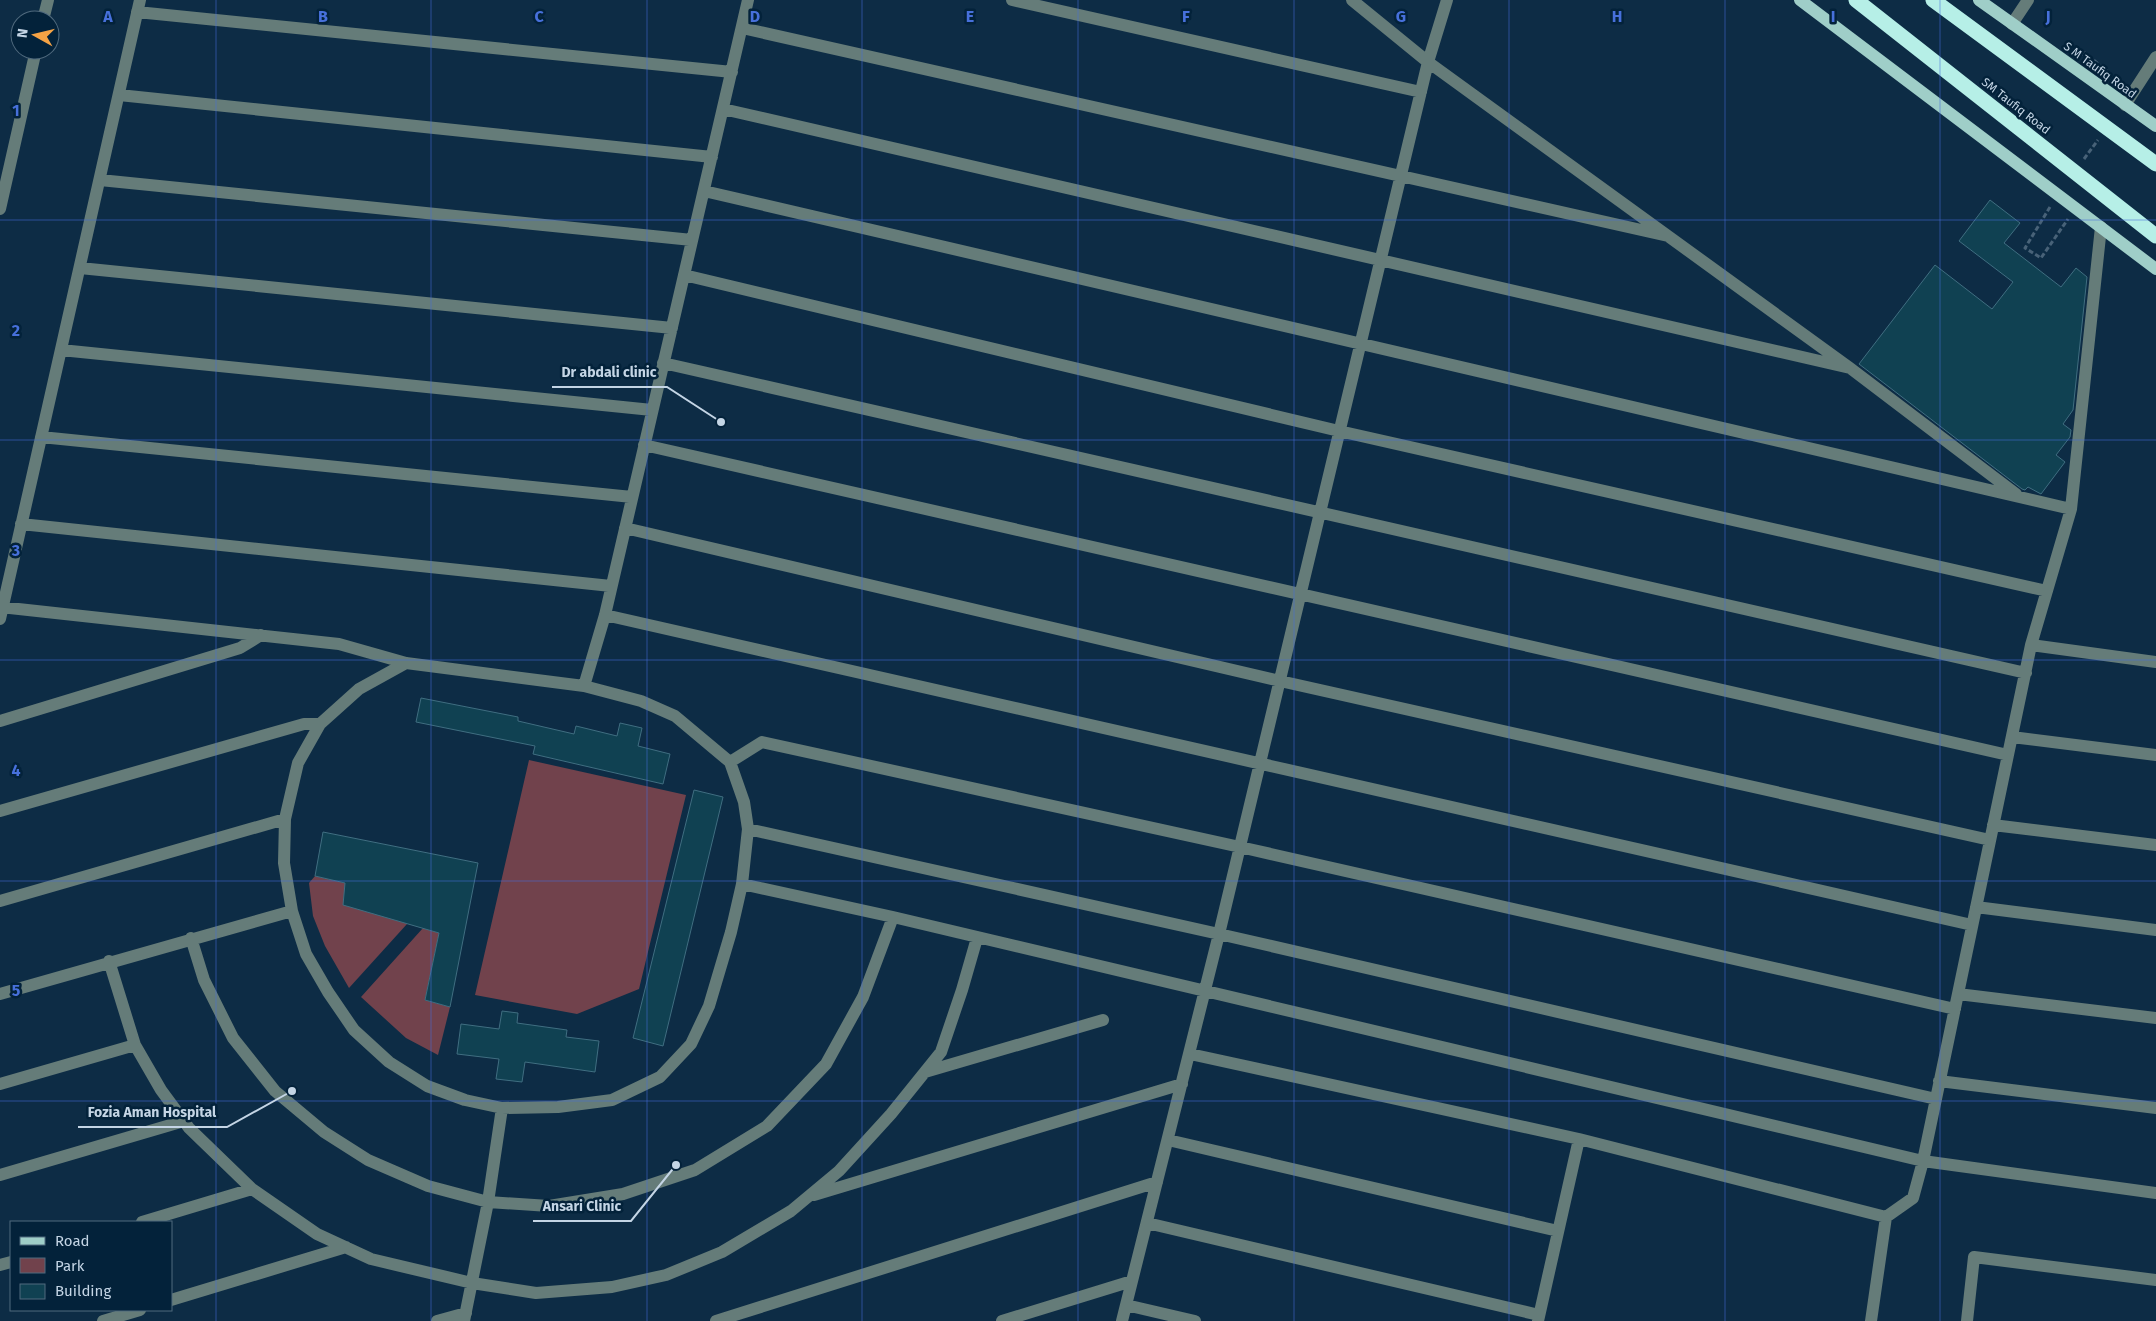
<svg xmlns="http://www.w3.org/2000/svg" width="2156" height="1321" viewBox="0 0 2156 1321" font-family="'Fira Sans',sans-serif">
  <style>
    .green { fill: #71424c }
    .building { fill: #104152; stroke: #406e81 }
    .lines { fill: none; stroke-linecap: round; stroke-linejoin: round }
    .path { stroke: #486278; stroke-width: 3; stroke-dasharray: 5 2.5; stroke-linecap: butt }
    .minor { stroke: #657c79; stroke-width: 12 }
    .major { stroke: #9fcec8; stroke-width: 12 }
    .highway { stroke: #b6efe7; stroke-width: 15 }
    .grid { fill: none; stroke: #4770db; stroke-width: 1; stroke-opacity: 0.55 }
    .labels { text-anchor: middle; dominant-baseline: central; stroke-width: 5; stroke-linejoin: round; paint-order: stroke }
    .street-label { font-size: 12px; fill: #c4d5e5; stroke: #03223a }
    .grid-label { font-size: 16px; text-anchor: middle; font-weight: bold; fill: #4770db; stroke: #03223a; stroke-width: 5; stroke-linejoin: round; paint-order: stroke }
    .leader { fill: none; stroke: #c4d5e5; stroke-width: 2 }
    .callout-dot { fill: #c4d5e5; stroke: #03223a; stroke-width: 2 }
    .callout-label { font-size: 14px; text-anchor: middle; font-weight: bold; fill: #c4d5e5; stroke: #03223a; stroke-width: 5; stroke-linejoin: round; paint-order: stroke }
  </style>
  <rect width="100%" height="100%" fill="#0d2c45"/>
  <path class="green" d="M529 760 686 795 639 989 577 1014 475 995Z
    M315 876 345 883 407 924 349 988 325 946 313 916 309 883Z
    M423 928 439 933 425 1000 450 1007 438 1055 406 1038 361 997Z"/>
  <path class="building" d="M1990 200 2020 223 2004 243 2061 287 2076 268 2087 277 2073 410 2063 424 2071 430 2070 437 2056 455 2065 462 2041 494 2028 487 2025 490 2022 489 1859 364 1935 265 1992 309 2013 282 1959 241Z
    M421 698 518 717V721L574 734 576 726 617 736 620 723 642 728 638 746 670 754 663 784 533 754 535 746 416 722Z
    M694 790 723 797 663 1046 633 1038Z
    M323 832 478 863 450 1007 425 1000 439 933 343 905 345 883 315 876Z
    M502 1011 518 1013 517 1023 567 1030 566 1037 599 1041 595 1072 525 1062 522 1082 496 1079 499 1059 457 1054 461 1024 499 1029Z"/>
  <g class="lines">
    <path class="path" d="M2083 56 2085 53 2107 71
      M2084 159 2098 140
      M2050 207 2025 248 2041 258 2068 219"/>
    <path class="minor" d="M1012 0 1421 92
      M1352 0 1428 62 1850 368 2016 494
      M137 12 732 72
      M43 20 48 0
      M2012 24 2028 0
      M742 28 1668 236
      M119 95 712 157
      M2125 105 2156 57
      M723 109 1850 368
      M100 180 692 240
      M704 191 2071 509
      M0 209 36 50
      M80 268 672 328
      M684 275 1339 431 2047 591
      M61 350 652 410
      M663 363 2026 673
      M41 437 632 497
      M644 445 2008 755
      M21 524 611 586
      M625 528 1280 681 1990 840
      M0 607 339 644 406 663 584 686 641 701 675 716 730 762 744 802 748 829 742 884 731 932 709 1006 691 1044 660 1077 612 1100 558 1107 502 1108 465 1100 427 1086 389 1062 354 1030 328 992 306 954 292 911 284 863 285 819 298 763 320 724 359 689 406 663
      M605 615 1972 925
      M0 619 140 0
      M2031 645 2156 662
      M584 686 605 615 748 0
      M0 721 240 648 261 635
      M2012 737 2156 755
      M730 762 762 742 1240 847 1955 1009
      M0 811 304 724H320
      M1993 825 2156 845
      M748 829 1219 934 1936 1099
      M742 884 893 917 1923 1161 2156 1193
      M0 901 285 819
      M1976 907 2156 930
      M191 938 204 980 233 1038 275 1091 324 1132 368 1160 428 1186 488 1202 549 1206 623 1194 695 1170 767 1126 826 1064 863 997 893 917
      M109 961 135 1045 161 1090 189 1128 252 1189 317 1234 371 1259 472 1283 536 1293 612 1287 666 1275 722 1252 791 1211 839 1171 891 1114 941 1052 962 990 977 938
      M0 994 292 911
      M1958 994 2156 1018
      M1190 1054 1579 1139 1886 1217
      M925 1072 1103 1020
      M1939 1081 2156 1108
      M0 1084 135 1045
      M1168 1140 1558 1231
      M0 1175 184 1121
      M814 1195 1182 1084
      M142 1222 252 1189
      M1147 1223 1539 1315
      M0 1265 11 1262
      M171 1300 346 1247
      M1126 1305 1195 1321
      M103 1321 140 1310
      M437 1321 466 1313
      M464 1321 488 1202 502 1108
      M716 1321 1157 1182
      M1002 1321 1132 1281
      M1122 1321 1219 934 1428 62 1447 0
      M1538 1321 1579 1139
      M1871 1321 1886 1217 1913 1198 1923 1161 2031 645 2071 509 2101 227
      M1967 1321 1974 1257 2156 1280"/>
    <path class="major" d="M1800 0 2156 269
      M1979 0 2156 126"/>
    <path class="highway" d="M1856 0 2156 236
      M1933 0 2156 164"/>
  </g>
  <path class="grid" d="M216 0V1321M431 0V1321M647 0V1321M862 0V1321M1078 0V1321M1294 0V1321M1509 0V1321M1725 0V1321M1940 0V1321M0 220H2156M0 440H2156M0 660H2156M0 881H2156M0 1101H2156"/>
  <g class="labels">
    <g class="street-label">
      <text transform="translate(2100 70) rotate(36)">S M Taufiq Road</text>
      <text transform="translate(2016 106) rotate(38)">SM Taufiq Road</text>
    </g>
  </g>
  <g class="grid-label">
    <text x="108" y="22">A</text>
    <text x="323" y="22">B</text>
    <text x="539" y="22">C</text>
    <text x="755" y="22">D</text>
    <text x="970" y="22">E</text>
    <text x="1186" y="22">F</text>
    <text x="1401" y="22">G</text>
    <text x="1617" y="22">H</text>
    <text x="1833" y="22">I</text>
    <text x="2048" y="22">J</text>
    <text x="16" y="116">1</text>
    <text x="16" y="336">2</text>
    <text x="16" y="556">3</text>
    <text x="16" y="776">4</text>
    <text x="16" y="996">5</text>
  </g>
  <path class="leader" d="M721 422L667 387H552M292 1091L227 1127H78M676 1165L631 1221H533"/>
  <g class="callout-dot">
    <circle cx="721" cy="422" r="5"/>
    <circle cx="292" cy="1091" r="5"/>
    <circle cx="676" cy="1165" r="5"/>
  </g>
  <g class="callout-label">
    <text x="609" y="377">Dr abdali clinic</text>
    <text x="152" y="1117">Fozia Aman Hospital</text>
    <text x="582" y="1211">Ansari Clinic</text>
  </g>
  <rect x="10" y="1221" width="162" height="90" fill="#03223a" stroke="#506a7e"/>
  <rect x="20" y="1237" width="25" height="8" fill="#9fcec8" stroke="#506a7e"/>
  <text x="55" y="1246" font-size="15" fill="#c4d5e5">Road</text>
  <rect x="20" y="1258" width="25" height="15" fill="#71424c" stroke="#506a7e"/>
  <text x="55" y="1271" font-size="15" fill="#c4d5e5">Park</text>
  <rect x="20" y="1284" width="25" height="15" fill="#104152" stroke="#506a7e"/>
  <text x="55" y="1296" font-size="15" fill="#c4d5e5">Building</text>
  <g transform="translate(35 35) rotate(278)"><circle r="24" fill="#03223a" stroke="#506a7e"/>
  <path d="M0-4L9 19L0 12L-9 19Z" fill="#f5a345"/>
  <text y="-8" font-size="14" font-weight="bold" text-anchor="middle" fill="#c4d5e5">N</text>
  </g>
</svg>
